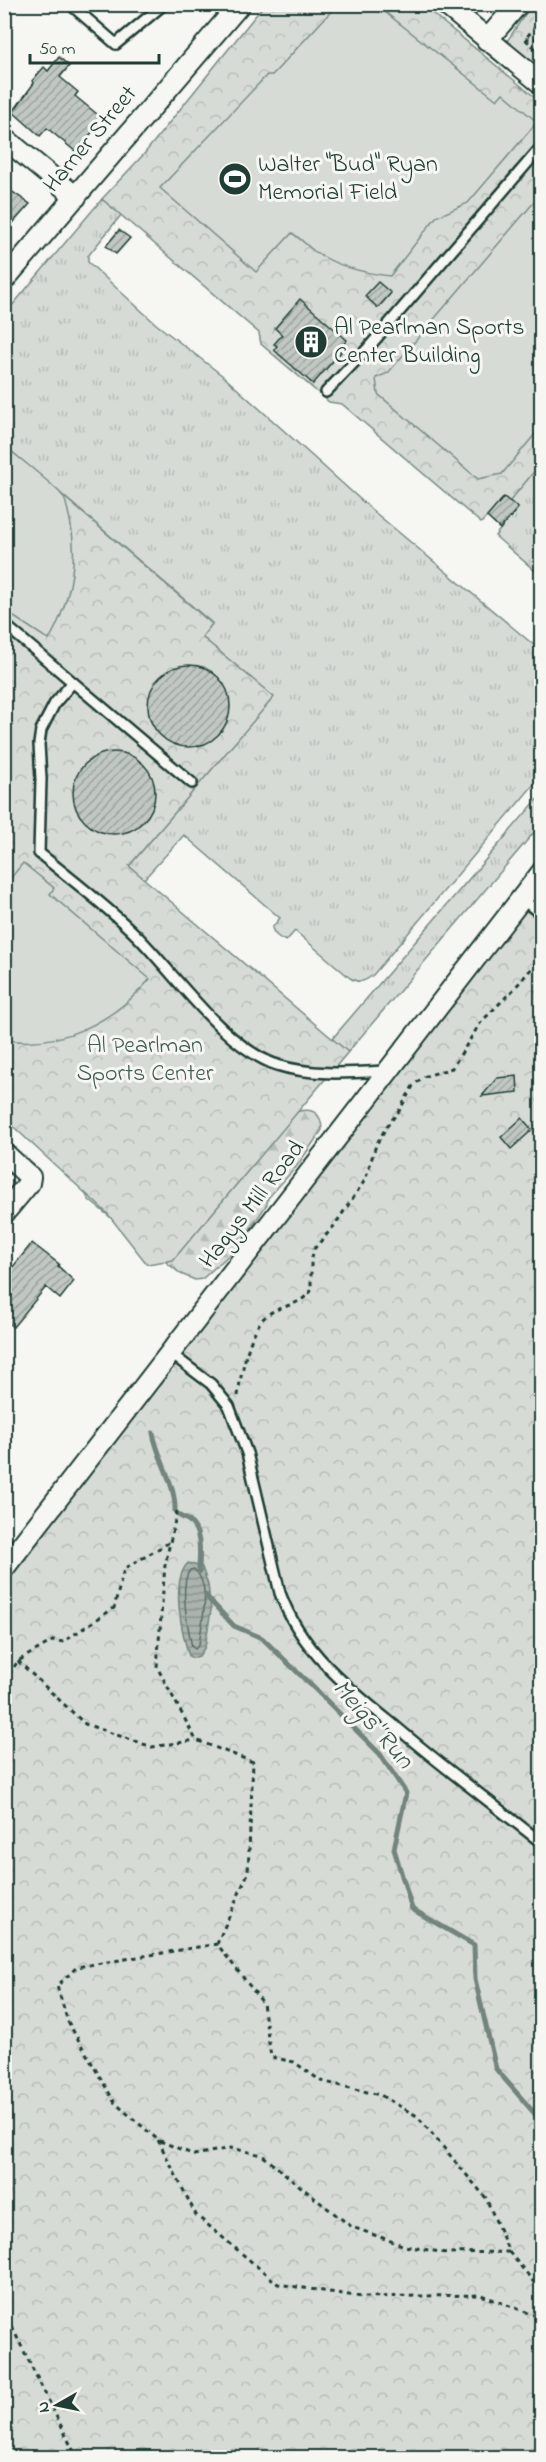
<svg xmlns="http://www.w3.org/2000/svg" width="546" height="2462" viewBox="0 0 546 2462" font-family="'Indie Flower',sans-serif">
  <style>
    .grass { fill: url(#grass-tufts); stroke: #7a8c85; stroke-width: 1.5 }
    .forest { fill: url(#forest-firs); stroke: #7a8c85; stroke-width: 1.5 }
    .park { fill: url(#park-crowns); stroke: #7a8c85; stroke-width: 1.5 }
    .garden { fill: #d6dbd6; stroke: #7a8c85; stroke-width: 1.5 }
    .water { fill: url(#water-rules); stroke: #72847d; stroke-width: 1.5 }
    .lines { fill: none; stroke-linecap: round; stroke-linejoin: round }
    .shore { stroke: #576c65; stroke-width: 1.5 }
    .stream { stroke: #72847d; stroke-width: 5 }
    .building { fill: url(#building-hatch); stroke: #1f3d34; stroke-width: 1.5 }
    .service-casing { stroke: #1f3d34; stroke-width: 14 }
    .minor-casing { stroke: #1f3d34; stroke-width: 24 }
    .path { stroke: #1f3d34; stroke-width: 3; stroke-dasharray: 4.5 4.5; stroke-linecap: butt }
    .service { stroke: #f6f6f2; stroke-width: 9 }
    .minor { stroke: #f6f6f2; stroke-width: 20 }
    .labels { text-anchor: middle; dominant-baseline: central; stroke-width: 6; stroke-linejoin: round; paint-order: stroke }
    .street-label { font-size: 24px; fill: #1f3d34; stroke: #f6f6f2 }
    .poi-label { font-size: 24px; fill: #1f3d34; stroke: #f6f6f2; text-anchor: start }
    .park-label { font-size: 24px; fill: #445d54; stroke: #f6f6f2 }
    .water-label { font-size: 26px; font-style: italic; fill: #425a52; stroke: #f6f6f2 }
  </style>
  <defs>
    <pattern id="grass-tufts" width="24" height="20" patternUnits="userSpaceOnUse" patternTransform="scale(1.5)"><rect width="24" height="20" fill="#d6dbd6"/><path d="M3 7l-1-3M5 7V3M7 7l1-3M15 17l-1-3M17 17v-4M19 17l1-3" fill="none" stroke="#b7bdb8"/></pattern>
    <pattern id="forest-firs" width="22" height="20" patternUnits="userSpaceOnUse" patternTransform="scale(1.5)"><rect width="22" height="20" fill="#d6dbd6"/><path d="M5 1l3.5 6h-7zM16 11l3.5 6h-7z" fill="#b7bdb8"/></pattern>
    <pattern id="park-crowns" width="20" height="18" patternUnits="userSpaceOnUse" patternTransform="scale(1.5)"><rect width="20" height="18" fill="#d6dbd6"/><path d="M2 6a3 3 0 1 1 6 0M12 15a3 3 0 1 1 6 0" fill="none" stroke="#b7bdb8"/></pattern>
    <pattern id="water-rules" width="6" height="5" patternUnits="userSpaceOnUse" patternTransform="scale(1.5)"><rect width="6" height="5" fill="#aab3ae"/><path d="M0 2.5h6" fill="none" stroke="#8a938e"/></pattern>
    <pattern id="building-hatch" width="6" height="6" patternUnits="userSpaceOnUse" patternTransform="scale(1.5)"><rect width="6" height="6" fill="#c1c8c3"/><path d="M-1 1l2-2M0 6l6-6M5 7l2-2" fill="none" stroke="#9ca49f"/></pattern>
  </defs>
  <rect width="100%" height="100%" fill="#f6f6f2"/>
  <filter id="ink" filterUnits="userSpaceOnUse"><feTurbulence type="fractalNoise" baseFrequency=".0167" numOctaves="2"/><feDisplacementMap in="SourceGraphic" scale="12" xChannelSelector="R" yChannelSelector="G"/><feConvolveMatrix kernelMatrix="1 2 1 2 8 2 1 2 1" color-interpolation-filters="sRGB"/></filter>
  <g filter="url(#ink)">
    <path class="grass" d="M102 199 121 215 88 256V262L156 324 223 376 372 510 541 651V776L373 975C365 981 360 984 350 978L295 931 286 941C279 938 274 935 272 928L280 918 184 835 144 879 129 866 273 697 202 637 212 623 5 446V314Z
      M541 463V576L495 536 517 508 509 501Z
      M541 795V824L348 1052 332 1039Z"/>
    <path class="forest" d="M4 1056 271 1120C290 1114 321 1097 322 1130L297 1166 268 1198 267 1204 239 1246 202 1279 195 1280 181 1274 89 1200Z"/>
    <path class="park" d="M532 4 541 5V71L507 41Z
      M264 5H422L541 102V463L510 501 518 508 500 529 487 517 481 523 342 404 329 402 261 344 259 333 102 199 144 154Z
      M5 446 212 624 202 637 274 697 129 866 348 1052 173 1260 147 1264 107 1213 5 1119Z
      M541 885V2457H5L4 1580 192 1340Z"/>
    <path class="garden" d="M337 5H376L497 100 503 93 537 122 468 203 436 217 390 276C363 273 337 267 314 251 306 245 300 238 292 233L256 272 160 188 267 75H272L276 71Z
      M541 194V427L502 474 478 479 378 394 376 378 388 373Z
      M5 446C16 456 59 488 64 498 67 504 68 513 70 520 79 562 70 602 49 640L5 611Z
      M23 863 54 888 50 894 150 979C113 1022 62 1048 5 1040V885Z"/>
    <path class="water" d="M188 1563 202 1567 208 1585 211 1610 205 1647 199 1656 192 1658 189 1656C182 1633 170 1581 188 1563Z"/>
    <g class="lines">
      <path class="shore" d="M194 1569C213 1587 201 1623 199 1645L195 1649 192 1647C188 1629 179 1584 190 1570Z"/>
      <path class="stream" d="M153 1433C158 1460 176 1484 175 1511 179 1519 185 1516 190 1522 203 1534 199 1556 199 1572
        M206 1596 234 1626 262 1638 320 1694 380 1754 406 1793 394 1849 412 1909 474 1945 475 1979 496 2069 542 2122"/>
    </g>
    <path class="building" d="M59 57 69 66 60 77 78 92 75 96 103 119 76 152 47 128 40 136 13 112 34 83 32 81 44 67 48 71Z
      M4 186 30 204 13 223 4 216Z
      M119 230 130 238 116 254 106 246Z
      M378 282 391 293 378 308 365 296Z
      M300 299 347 340 339 350 341 352 313 384 274 350 277 346 274 344 282 335 275 328Z
      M504 497 518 508 500 529 487 517Z
      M148 706a41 41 0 1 1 82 0a41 41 0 1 1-82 0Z
      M73 793a41 41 0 1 1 82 0a41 41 0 1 1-82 0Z
      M517 1076 518 1092 482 1096 497 1078Z
      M522 1118 532 1130 511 1149 501 1137Z
      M32 1243 59 1264 58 1266 74 1281 60 1299 46 1287 13 1327 4 1320V1278Z"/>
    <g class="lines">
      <defs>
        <path id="service" d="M70 4 116 44 164 4
          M326 392 368 348 542 146
          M4 624 192 783
          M73 682 55 703 41 730 39 744 41 779 39 853C72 880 107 906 137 936 176 975 224 1047 277 1065 311 1076 350 1073 386 1071
          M521 898 542 915
          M170 1353 211 1384 229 1406 247 1453 280 1593C301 1651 348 1688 395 1726 443 1767 493 1804 542 1843"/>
        <path id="minor" d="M445 4 542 84
          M487 40 518 4
          M4 138 76 197
          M4 280 240 4
          M4 1153 30 1177 29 1183 4 1213
          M4 1568 542 872"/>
      </defs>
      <use href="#service" class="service-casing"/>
      <use href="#minor" class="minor-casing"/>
      <path class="path" d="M542 19 525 39 542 55
        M525 39 542 38
        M238 1396C240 1376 250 1329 266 1316 281 1304 297 1308 311 1291V1262L314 1249 334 1226 365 1180 376 1145 387 1126 399 1111 413 1086 423 1077 452 1068 481 1022 514 989 542 956
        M177 1511 165 1565 157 1667 196 1740 253 1762 248 1873 217 1944
        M18 1661 85 1724 152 1747 196 1740
        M4 1682 18 1661 54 1640 63 1642 114 1608 124 1569 170 1542
        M158 2140 196 2215 278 2284 362 2297 481 2295 542 2318
        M509 2252 446 2253 405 2246 352 2227 317 2200 262 2155 231 2148 194 2155 158 2140 115 2103 68 2022 57 1986 77 1967 217 1944 263 2003 271 2057 294 2062 321 2081 380 2095 417 2116 486 2198 509 2252 542 2292
        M4 2311 77 2458"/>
      <use href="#service" class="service"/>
      <use href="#minor" class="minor"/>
    </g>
  </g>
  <defs>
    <symbol id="stadium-disc" viewBox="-11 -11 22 22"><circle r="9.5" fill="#1f3d34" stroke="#f6f6f2"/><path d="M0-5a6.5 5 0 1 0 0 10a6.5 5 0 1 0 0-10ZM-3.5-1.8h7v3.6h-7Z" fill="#fff"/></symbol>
    <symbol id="building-disc" viewBox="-11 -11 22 22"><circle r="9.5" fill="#1f3d34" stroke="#f6f6f2"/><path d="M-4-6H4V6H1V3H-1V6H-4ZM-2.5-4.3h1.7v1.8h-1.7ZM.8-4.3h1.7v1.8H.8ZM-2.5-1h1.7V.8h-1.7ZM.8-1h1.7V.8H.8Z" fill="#fff"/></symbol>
  </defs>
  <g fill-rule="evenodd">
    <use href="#stadium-disc" x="216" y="160" width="38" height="38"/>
    <use href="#building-disc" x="292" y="323" width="38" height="38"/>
  </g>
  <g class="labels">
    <g class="street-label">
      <text transform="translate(91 140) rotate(-50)">Harner Street</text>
      <text transform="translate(253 1205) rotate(-52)">Hagys Mill Road</text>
    </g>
    <g class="poi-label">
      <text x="258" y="165">Walter "Bud" Ryan<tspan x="258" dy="28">Memorial Field</tspan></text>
      <text x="334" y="328">Al Pearlman Sports<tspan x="334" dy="28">Center Building</tspan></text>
    </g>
    <g class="park-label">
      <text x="145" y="1046">Al Pearlman<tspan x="145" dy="28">Sports Center</tspan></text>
    </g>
    <g class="water-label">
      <text transform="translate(372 1725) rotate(49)">Meigs' Run</text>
    </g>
  </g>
  <rect width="546" height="2462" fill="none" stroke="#f6f6f2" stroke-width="24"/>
  <rect x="12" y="12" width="522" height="2438" fill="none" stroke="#1f3d34" stroke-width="2" filter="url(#ink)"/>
  <g transform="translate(57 2405) rotate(261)" stroke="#f6f6f2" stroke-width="4.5" paint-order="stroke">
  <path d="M0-4.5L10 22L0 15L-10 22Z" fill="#1f3d34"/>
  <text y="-9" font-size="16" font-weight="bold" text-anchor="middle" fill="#1f3d34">N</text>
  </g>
  <path d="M30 54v9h129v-9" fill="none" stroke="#1f3d34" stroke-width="3"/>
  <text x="39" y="54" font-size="18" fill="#1f3d34" stroke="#f6f6f2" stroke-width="4.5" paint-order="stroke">50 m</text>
</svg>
